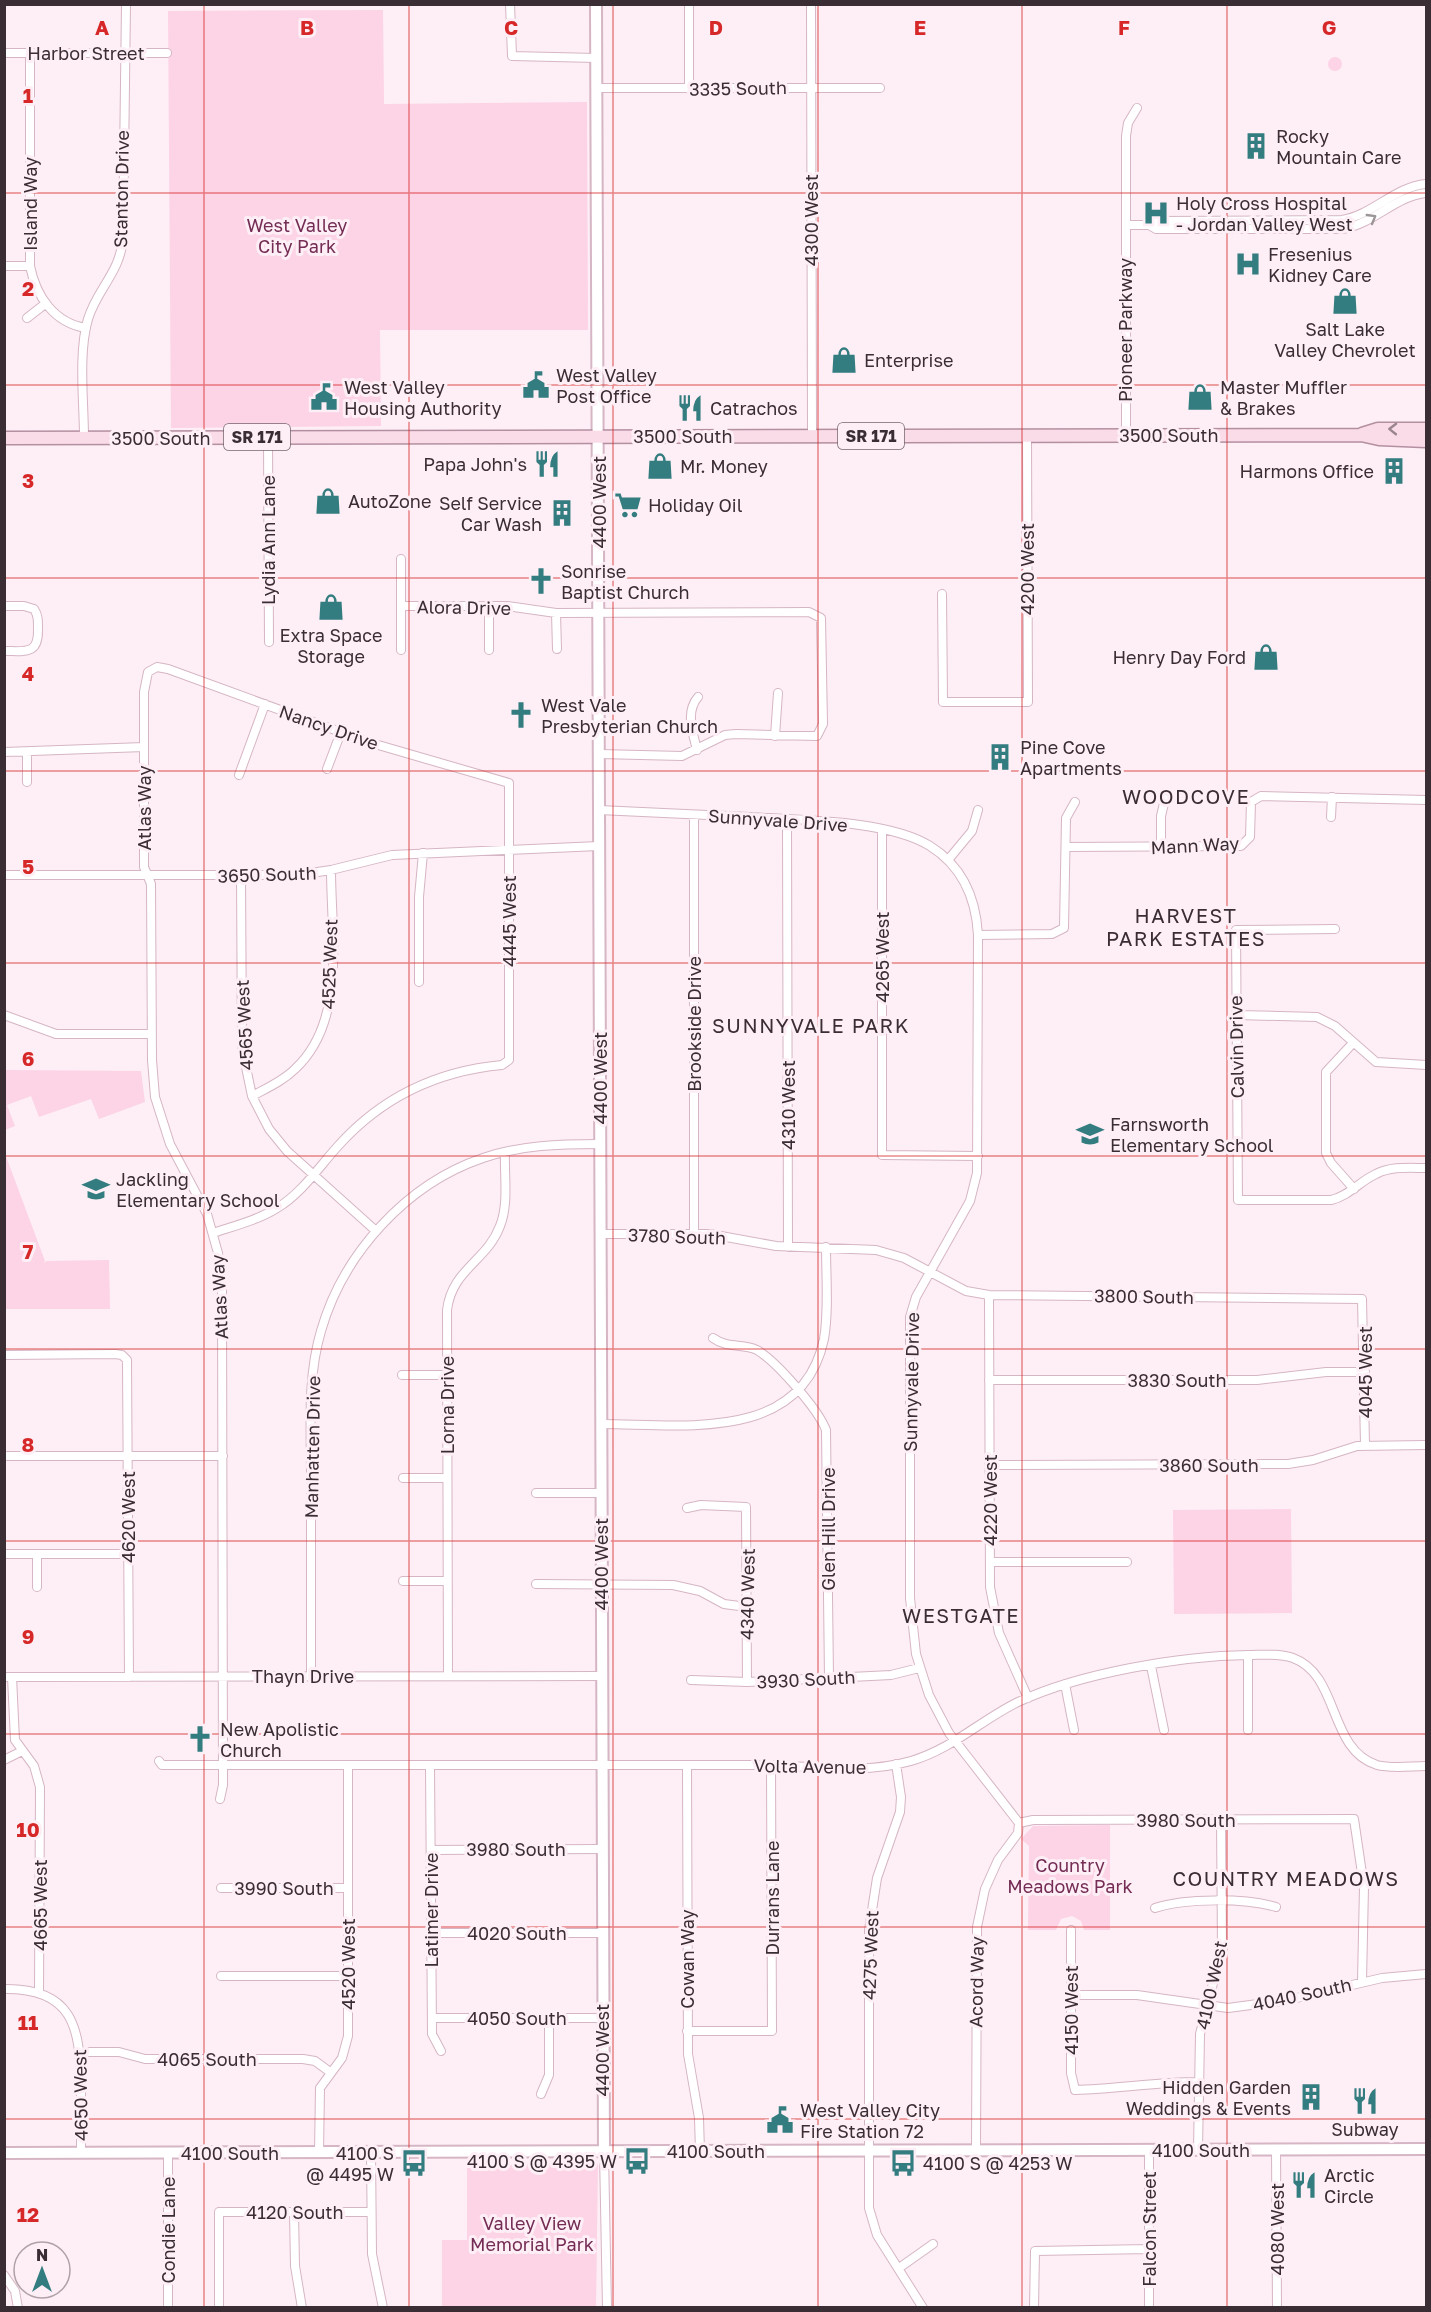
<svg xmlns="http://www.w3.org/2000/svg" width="1431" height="2312" viewBox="0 0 1431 2312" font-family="'Golos Text',sans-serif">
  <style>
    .green { fill: #fdd3e6 }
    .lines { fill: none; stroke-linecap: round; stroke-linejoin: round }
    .street-casing { stroke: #d6b5c4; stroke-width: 10 }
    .secondary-casing { stroke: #d6b5c4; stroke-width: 14 }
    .primary-casing { stroke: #b48fa0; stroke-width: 15 }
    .street { stroke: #fff; stroke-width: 8 }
    .secondary { stroke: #fff; stroke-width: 10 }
    .primary { stroke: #fadce9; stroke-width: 12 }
    .oneway { stroke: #9c9699 }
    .oneway2 { stroke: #9a848e }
    .grid { fill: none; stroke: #d62828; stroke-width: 1.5; stroke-opacity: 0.55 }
    .labels { text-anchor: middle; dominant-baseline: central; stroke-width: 6; stroke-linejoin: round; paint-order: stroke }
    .shield { fill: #fdeff5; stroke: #74676d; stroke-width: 1.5 }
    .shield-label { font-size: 16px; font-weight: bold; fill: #3a2d33 }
    .street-label { font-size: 18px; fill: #3a2d33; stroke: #fdeff5 }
    .poi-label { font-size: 18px; fill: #3a2d33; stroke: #fdeff5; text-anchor: start }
    .park-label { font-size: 18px; fill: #742c54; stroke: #fdeff5 }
    .neighbourhood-label { font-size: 20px; letter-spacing: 1.5px; fill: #3a2d33; stroke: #fdeff5 }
    .grid-label { font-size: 20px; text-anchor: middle; font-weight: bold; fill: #d62828; stroke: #fdeff5; stroke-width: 6; stroke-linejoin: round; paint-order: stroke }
  </style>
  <rect width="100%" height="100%" fill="#fdeff5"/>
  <path class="green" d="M383 10 384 104 587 102 588 330H380L381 426 171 428 168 11Z
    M1328 64a7 7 0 1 1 14 0a7 7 0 1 1-14 0Z
    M5 1070 141 1071 145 1102 99 1119 91 1099 39 1117 31 1096 7 1105 15 1126 5 1130Z
    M4 1151 45 1261 43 1263 47 1261 109 1260 110 1309H5Z
    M1291 1509 1292 1613 1174 1614 1173 1510Z
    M1110 1825V1930H1084L1081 1921 1072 1916 1061 1919 1056 1930H1028L1029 1846 1021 1839 1033 1826Z
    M598 2164 596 2307H442V2240H467V2165Z"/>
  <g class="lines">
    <defs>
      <path id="street" d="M510 4 512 56 596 58
        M689 4V89
        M811 4 812 436
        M4 53H167
        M30 53V266C36 296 54 323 86 328
        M596 88H880
        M1126 225H1149L1156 221 1342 220C1373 215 1394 187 1426 184
        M1149 225 1156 229H1342C1374 224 1395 196 1426 193
        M4 266H30
        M27 318 45 304
        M1126 436V136L1128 123 1137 108
        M268 437 269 642
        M84 438C84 402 78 353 88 319 97 289 119 274 123 240L126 4
        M401 559V650
        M942 594 943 702H1028L1027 436
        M4 606H24L34 609C38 615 38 620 38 628 39 655 26 651 4 651
        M401 606H507L556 613 809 612 821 618 823 724 817 736 736 734 725 735 682 756 599 754
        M489 606V650
        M556 613 557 649
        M775 736 778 693
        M697 750C693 733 685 712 698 697
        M4 752 144 747
        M27 752V782
        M327 769 341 732
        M239 775 265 704
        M599 810C650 812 700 815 750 817 799 820 889 820 930 846 962 866 976 898 978 935L977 1173 970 1201 916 1297 910 1317V1598L916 1654 929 1695 949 1733 1019 1823
        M694 815V1233
        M1331 817 1332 797
        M787 819 788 1247
        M882 831V1155L978 1156
        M1066 847 1241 846 1250 837 1251 802 1261 796 1426 800
        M1161 847V816L1165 799
        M948 860 972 831 978 810
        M4 875H298L331 870 392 855 599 846
        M241 876 242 1048 252 1096 269 1129 287 1151 376 1231
        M1335 929 1236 930 1238 1200H1331C1349 1196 1360 1181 1376 1174 1391 1166 1410 1168 1426 1168
        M978 935 1052 934 1064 928 1066 818 1075 802
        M419 982V897L423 853
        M4 1015 56 1034H151
        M1237 1015 1317 1017 1335 1026 1376 1062 1426 1065
        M1353 1043 1326 1072V1153L1331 1163 1354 1189
        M252 1096C267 1088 283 1081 295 1069 347 1021 331 934 331 870
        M213 1233C234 1226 258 1220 277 1208 301 1194 319 1167 338 1146 381 1098 437 1071 502 1065L509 1060V783L368 742 168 669 157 667 148 672 144 692V867L151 884 152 1060 155 1097 170 1144 207 1214 218 1253 222 1289 223 1785 220 1799
        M600 1234H710L776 1246 876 1250 904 1258 966 1291 989 1295 1362 1299 1365 1445
        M989 1295 990 1587 999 1633 1028 1698
        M713 1338C728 1349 742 1343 757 1350 776 1361 818 1409 826 1430L829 1678
        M4 1355 115 1354 122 1355 127 1360 129 1677
        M402 1375H447
        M989 1380H1257L1326 1372H1365
        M601 1424C681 1424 802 1444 824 1339 829 1310 826 1277 826 1247
        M4 1456H223
        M989 1465 1288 1464 1313 1460 1357 1446 1426 1445
        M403 1478H447
        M536 1493H601
        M687 1508 701 1505 746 1507 747 1682
        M4 1554H129
        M37 1554V1587
        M990 1562H1127
        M403 1581H447
        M536 1584 673 1585 700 1591 724 1604 747 1607
        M1151 1666 1164 1730
        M311 1676C311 1609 311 1543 311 1476 311 1428 307 1378 321 1331 343 1254 406 1184 483 1158 520 1145 561 1144 600 1144
        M448 1676 447 1310C452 1269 487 1261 500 1226 509 1204 504 1175 505 1152
        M4 1677 601 1676
        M12 1677 15 1740 34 1766 40 1787 39 1992
        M691 1680 747 1682 871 1676 891 1675 919 1668
        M1065 1684 1074 1730
        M1248 1730V1655
        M4 1760 22 1751
        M159 1761 162 1765H771C818 1767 865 1774 911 1761 952 1749 981 1720 1018 1702 1080 1673 1180 1656 1248 1655 1262 1655 1279 1653 1293 1658 1340 1675 1328 1750 1377 1765 1392 1769 1411 1766 1426 1766
        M896 1764 901 1797 900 1812 877 1878 869 1930V2208L877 2235 923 2308
        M687 1765 688 2054 699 2118 700 2152
        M430 1766 432 2034 441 2051
        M1019 1823 1033 1820 1354 1819 1364 1887 1362 1981
        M431 1850 602 1849
        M221 1888H348
        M1155 1908C1185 1898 1245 1898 1276 1907
        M1071 1930V2073L1075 2090C1117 2089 1157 2082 1199 2082
        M431 1933H602
        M221 1976H348
        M4 1989C72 1988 80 2026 81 2084 81 2107 81 2130 81 2153
        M1071 1995H1137L1228 2008 1288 2000 1382 1978 1426 1974
        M432 2018H602
        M687 2031H772L771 1765
        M81 2052H119L145 2059H303L315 2061 330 2072
        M541 2094 549 2075V2018
        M1149 2150V2308
        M1198 2150 1200 2034 1222 1948 1221 1820
        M1276 2150 1277 2308
        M976 2151 977 1927 985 1889 998 1860 1018 1833 1019 1823
        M371 2152 372 2254 383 2308
        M604 2152 607 2308
        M319 2153 320 2088 342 2058 348 2036V1766
        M294 2212 295 2266 302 2308
        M899 2268 933 2244
        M4 2275 15 2291 18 2308
        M168 2308V2153
        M219 2308V2212H371
        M1034 2308 1035 2251 1149 2249"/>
      <path id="secondary" d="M596 4 604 2152
        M4 2153 1426 2149"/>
      <path id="primary" d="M1362 434 1378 429H1426
        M4 438 1361 435 1379 439 1426 441"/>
    </defs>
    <use href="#street" class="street-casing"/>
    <use href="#secondary" class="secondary-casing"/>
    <use href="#primary" class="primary-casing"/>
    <use href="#street" class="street"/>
    <use href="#secondary" class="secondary"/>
    <use href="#primary" class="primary"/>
  </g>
  <defs><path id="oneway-chevron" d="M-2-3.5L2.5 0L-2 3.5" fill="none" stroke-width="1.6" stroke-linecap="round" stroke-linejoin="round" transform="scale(1.5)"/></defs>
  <use class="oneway" href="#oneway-chevron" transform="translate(1372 218) rotate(-30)"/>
  <use class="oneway2" href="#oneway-chevron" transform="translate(1393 429) rotate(-179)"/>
  <path class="grid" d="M204 4V2308M409 4V2308M613 4V2308M818 4V2308M1022 4V2308M1227 4V2308M4 193H1426M4 385H1426M4 578H1426M4 771H1426M4 963H1426M4 1156H1426M4 1349H1426M4 1541H1426M4 1734H1426M4 1927H1426M4 2119H1426"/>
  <defs>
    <symbol id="building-bare" viewBox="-9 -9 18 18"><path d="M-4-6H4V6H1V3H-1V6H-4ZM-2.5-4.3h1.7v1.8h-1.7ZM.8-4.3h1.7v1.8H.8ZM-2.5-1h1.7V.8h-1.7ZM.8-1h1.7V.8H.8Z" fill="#337c7f" stroke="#fdeff5" stroke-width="2.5" paint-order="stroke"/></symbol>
    <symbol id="hospital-bare" viewBox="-9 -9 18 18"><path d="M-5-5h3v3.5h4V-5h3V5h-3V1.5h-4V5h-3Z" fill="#337c7f" stroke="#fdeff5" stroke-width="2.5" paint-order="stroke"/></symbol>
    <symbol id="shop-bare" viewBox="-9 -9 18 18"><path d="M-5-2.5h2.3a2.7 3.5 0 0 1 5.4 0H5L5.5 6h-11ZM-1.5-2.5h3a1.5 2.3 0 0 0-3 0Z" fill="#337c7f" stroke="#fdeff5" stroke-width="2.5" paint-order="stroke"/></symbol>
    <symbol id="civic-bare" viewBox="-9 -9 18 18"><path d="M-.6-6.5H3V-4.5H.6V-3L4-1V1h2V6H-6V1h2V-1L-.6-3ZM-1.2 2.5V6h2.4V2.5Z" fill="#337c7f" stroke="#fdeff5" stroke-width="2.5" paint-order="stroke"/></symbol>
    <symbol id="restaurant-bare" viewBox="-9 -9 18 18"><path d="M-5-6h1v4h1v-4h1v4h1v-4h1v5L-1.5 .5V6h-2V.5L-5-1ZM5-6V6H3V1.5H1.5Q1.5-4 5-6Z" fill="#337c7f" stroke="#fdeff5" stroke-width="2.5" paint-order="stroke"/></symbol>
    <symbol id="supermarket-bare" viewBox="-9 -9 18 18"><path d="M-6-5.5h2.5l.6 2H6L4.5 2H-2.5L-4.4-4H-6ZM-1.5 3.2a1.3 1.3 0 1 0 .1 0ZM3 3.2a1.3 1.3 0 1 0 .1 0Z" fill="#337c7f" stroke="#fdeff5" stroke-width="2.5" paint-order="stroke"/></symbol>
    <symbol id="church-bare" viewBox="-9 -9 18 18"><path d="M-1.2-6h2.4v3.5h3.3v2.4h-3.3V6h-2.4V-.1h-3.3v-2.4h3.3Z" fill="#337c7f" stroke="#fdeff5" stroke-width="2.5" paint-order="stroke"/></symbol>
    <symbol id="school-bare" viewBox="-9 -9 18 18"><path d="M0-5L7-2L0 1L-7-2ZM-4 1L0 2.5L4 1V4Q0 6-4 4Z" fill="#337c7f" stroke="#fdeff5" stroke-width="2.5" paint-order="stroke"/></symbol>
    <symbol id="bus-bare" viewBox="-9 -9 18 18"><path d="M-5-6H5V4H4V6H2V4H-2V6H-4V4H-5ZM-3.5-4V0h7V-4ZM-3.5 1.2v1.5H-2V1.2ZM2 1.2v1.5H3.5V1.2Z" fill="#337c7f" stroke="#fdeff5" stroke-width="2.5" paint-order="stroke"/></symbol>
  </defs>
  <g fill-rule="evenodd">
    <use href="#building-bare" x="1237" y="127" width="38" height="38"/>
    <use href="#hospital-bare" x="1137" y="194" width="38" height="38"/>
    <use href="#hospital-bare" x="1229" y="245" width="38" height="38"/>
    <use href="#shop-bare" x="1326" y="282" width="38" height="38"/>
    <use href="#shop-bare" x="825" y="341" width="38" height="38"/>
    <use href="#civic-bare" x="517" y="366" width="38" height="38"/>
    <use href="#civic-bare" x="305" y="378" width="38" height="38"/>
    <use href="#shop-bare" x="1181" y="378" width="38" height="38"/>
    <use href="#restaurant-bare" x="671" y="389" width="38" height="38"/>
    <use href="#restaurant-bare" x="528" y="445" width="38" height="38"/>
    <use href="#shop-bare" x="641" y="447" width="38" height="38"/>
    <use href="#building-bare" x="1375" y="452" width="38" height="38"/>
    <use href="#shop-bare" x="309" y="482" width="38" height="38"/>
    <use href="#supermarket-bare" x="609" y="486" width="38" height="38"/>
    <use href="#building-bare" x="543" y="494" width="38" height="38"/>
    <use href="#church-bare" x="522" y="562" width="38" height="38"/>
    <use href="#shop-bare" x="312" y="588" width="38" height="38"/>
    <use href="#shop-bare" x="1247" y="638" width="38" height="38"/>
    <use href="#church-bare" x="502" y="696" width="38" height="38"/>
    <use href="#building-bare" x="981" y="738" width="38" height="38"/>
    <use href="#school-bare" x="1071" y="1115" width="38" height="38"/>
    <use href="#school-bare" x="77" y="1170" width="38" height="38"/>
    <use href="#church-bare" x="181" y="1720" width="38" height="38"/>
    <use href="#building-bare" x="1292" y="2078" width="38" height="38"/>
    <use href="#restaurant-bare" x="1346" y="2082" width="38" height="38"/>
    <use href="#civic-bare" x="761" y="2101" width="38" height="38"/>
    <use href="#bus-bare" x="618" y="2142" width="38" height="38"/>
    <use href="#bus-bare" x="395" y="2144" width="38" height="38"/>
    <use href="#bus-bare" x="884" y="2144" width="38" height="38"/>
    <use href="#restaurant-bare" x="1285" y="2166" width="38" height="38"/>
  </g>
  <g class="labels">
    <g class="shield">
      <rect x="838" y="423" width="66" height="26" rx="4.5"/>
      <rect x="224" y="424" width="66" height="26" rx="4.5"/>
    </g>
    <g class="shield-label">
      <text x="871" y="436">SR 171</text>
      <text x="257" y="437">SR 171</text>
    </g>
    <g class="street-label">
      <text x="86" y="53">Harbor Street</text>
      <text transform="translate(738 88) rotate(-1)">3335 South</text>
      <text transform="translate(121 189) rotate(-89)">Stanton Drive</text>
      <text transform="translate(30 204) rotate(-90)">Island Way</text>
      <text transform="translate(811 220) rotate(-90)">4300 West</text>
      <text transform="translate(1125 330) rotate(-90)">Pioneer Parkway</text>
      <text x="1169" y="435">3500 South</text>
      <text x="683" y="436">3500 South</text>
      <text x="161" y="438">3500 South</text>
      <text transform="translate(599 502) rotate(-90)">4400 West</text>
      <text transform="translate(268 540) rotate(-90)">Lydia Ann Lane</text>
      <text transform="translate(1027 569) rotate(-90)">4200 West</text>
      <text transform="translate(464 607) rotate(1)">Alora Drive</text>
      <text transform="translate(329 727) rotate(19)">Nancy Drive</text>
      <text transform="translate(144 808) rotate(-90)">Atlas Way</text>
      <text transform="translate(778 820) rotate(4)">Sunnyvale Drive</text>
      <text transform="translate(1195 845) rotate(-3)">Mann Way</text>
      <text transform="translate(267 874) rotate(-2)">3650 South</text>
      <text transform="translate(509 921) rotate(-90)">4445 West</text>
      <text transform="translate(882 957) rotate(-90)">4265 West</text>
      <text transform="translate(329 964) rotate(-88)">4525 West</text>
      <text transform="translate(694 1024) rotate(-90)">Brookside Drive</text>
      <text transform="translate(244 1025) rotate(-93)">4565 West</text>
      <text transform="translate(1236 1047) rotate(-91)">Calvin Drive</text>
      <text transform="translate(600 1078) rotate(-90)">4400 West</text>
      <text transform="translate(788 1105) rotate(-90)">4310 West</text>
      <text transform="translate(677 1236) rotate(2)">3780 South</text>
      <text transform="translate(1144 1296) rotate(1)">3800 South</text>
      <text transform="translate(219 1297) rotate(-93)">Atlas Way</text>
      <text transform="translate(1365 1372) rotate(-90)">4045 West</text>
      <text x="1177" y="1380">3830 South</text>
      <text transform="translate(911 1382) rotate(-89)">Sunnyvale Drive</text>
      <text transform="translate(447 1405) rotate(-90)">Lorna Drive</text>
      <text transform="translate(312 1447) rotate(-89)">Manhatten Drive</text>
      <text x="1209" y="1465">3860 South</text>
      <text transform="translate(990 1500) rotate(-90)">4220 West</text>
      <text transform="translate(128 1517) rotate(-90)">4620 West</text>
      <text transform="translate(828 1529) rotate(-90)">Glen Hill Drive</text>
      <text transform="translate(601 1564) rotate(-90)">4400 West</text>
      <text transform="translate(747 1594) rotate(-89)">4340 West</text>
      <text x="303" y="1676">Thayn Drive</text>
      <text transform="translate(806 1679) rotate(-3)">3930 South</text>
      <text transform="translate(810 1766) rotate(1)">Volta Avenue</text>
      <text x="1186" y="1820">3980 South</text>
      <text x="516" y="1849">3980 South</text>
      <text x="284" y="1888">3990 South</text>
      <text transform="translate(772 1898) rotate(-90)">Durrans Lane</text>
      <text transform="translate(40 1905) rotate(-90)">4665 West</text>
      <text transform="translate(431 1910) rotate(-90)">Latimer Drive</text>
      <text x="517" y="1933">4020 South</text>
      <text transform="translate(870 1955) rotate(-88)">4275 West</text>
      <text transform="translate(687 1959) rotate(-90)">Cowan Way</text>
      <text transform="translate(348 1964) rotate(-90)">4520 West</text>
      <text transform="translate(976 1982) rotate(-89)">Acord Way</text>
      <text transform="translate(1211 1985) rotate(-78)">4100 West</text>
      <text transform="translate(1302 1994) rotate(-12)">4040 South</text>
      <text transform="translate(1071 2010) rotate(-90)">4150 West</text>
      <text x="517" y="2018">4050 South</text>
      <text transform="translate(602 2050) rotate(-90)">4400 West</text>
      <text x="207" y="2059">4065 South</text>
      <text transform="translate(80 2095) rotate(-91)">4650 West</text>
      <text x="1201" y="2150">4100 South</text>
      <text x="716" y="2151">4100 South</text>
      <text x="230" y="2153">4100 South</text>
      <text x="295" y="2212">4120 South</text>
      <text transform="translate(1149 2229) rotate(-90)">Falcon Street</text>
      <text transform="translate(1277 2229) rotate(-90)">4080 West</text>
      <text transform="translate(168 2230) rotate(-90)">Condie Lane</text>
    </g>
    <g class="poi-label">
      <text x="1276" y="136">Rocky<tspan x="1276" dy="21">Mountain Care</tspan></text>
      <text x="1176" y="203">Holy Cross Hospital<tspan x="1176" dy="21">- Jordan Valley West</tspan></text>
      <text x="1268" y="254">Fresenius<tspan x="1268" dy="21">Kidney Care</tspan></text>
      <text x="1345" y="329" text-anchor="middle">Salt Lake<tspan x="1345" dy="21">Valley Chevrolet</tspan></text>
      <text x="864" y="360">Enterprise</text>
      <text x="556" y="375">West Valley<tspan x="556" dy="21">Post Office</tspan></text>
      <text x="344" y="387">West Valley<tspan x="344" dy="21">Housing Authority</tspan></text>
      <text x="1220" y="387">Master Muffler<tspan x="1220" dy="21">&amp; Brakes</tspan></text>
      <text x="710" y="408">Catrachos</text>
      <text x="527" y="464" text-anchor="end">Papa John's</text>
      <text x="680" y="466">Mr. Money</text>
      <text x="1374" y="471" text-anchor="end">Harmons Office</text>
      <text x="348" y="501">AutoZone</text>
      <text x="542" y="503" text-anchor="end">Self Service<tspan x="542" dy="21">Car Wash</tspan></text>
      <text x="648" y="505">Holiday Oil</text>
      <text x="561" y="571">Sonrise<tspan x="561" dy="21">Baptist Church</tspan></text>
      <text x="331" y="635" text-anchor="middle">Extra Space<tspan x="331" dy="21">Storage</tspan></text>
      <text x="1246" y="657" text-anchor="end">Henry Day Ford</text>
      <text x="541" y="705">West Vale<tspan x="541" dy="21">Presbyterian Church</tspan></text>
      <text x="1020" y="747">Pine Cove<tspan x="1020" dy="21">Apartments</tspan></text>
      <text x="1110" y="1124">Farnsworth<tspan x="1110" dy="21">Elementary School</tspan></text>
      <text x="116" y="1179">Jackling<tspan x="116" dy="21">Elementary School</tspan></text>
      <text x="220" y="1729">New Apolistic<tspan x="220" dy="21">Church</tspan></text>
      <text x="1291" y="2087" text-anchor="end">Hidden Garden<tspan x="1291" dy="21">Weddings &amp; Events</tspan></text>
      <text x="800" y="2110">West Valley City<tspan x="800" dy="21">Fire Station 72</tspan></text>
      <text x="1365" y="2129" text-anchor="middle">Subway</text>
      <text x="394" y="2153" text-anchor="end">4100 S<tspan x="394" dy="21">@ 4495 W</tspan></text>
      <text x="617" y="2161" text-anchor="end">4100 S @ 4395 W</text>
      <text x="923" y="2163">4100 S @ 4253 W</text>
      <text x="1324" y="2175">Arctic<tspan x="1324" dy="21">Circle</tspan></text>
    </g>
    <g class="park-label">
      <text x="297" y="225">West Valley<tspan x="297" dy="21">City Park</tspan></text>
      <text x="1070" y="1865">Country<tspan x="1070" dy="21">Meadows Park</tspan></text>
      <text x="532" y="2223">Valley View<tspan x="532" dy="21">Memorial Park</tspan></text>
    </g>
    <g class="neighbourhood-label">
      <text x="1186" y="796">WOODCOVE</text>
      <text x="1186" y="915">HARVEST<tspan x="1186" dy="23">PARK ESTATES</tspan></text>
      <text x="811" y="1025">SUNNYVALE PARK</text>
      <text x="961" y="1615">WESTGATE</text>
      <text x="1286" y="1878">COUNTRY MEADOWS</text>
    </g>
  </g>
  <g class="grid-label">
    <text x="102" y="35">A</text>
    <text x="307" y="35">B</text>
    <text x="511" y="35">C</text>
    <text x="716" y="35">D</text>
    <text x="920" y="35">E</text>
    <text x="1124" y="35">F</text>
    <text x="1329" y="35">G</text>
    <text x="28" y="103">1</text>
    <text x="28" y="296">2</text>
    <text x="28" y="488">3</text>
    <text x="28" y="681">4</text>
    <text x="28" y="874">5</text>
    <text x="28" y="1066">6</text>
    <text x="28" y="1259">7</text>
    <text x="28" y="1452">8</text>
    <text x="28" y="1644">9</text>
    <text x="28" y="1837">10</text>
    <text x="28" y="2030">11</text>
    <text x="28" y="2222">12</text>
  </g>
  <rect width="1431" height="2312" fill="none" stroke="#3a2d33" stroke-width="12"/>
  <g transform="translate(42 2270)"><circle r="28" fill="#fdeff5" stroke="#afa1a7" stroke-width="1.5"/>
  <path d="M0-4.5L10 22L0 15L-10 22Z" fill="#337c7f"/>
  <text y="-9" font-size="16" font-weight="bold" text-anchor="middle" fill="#3a2d33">N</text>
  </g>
</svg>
